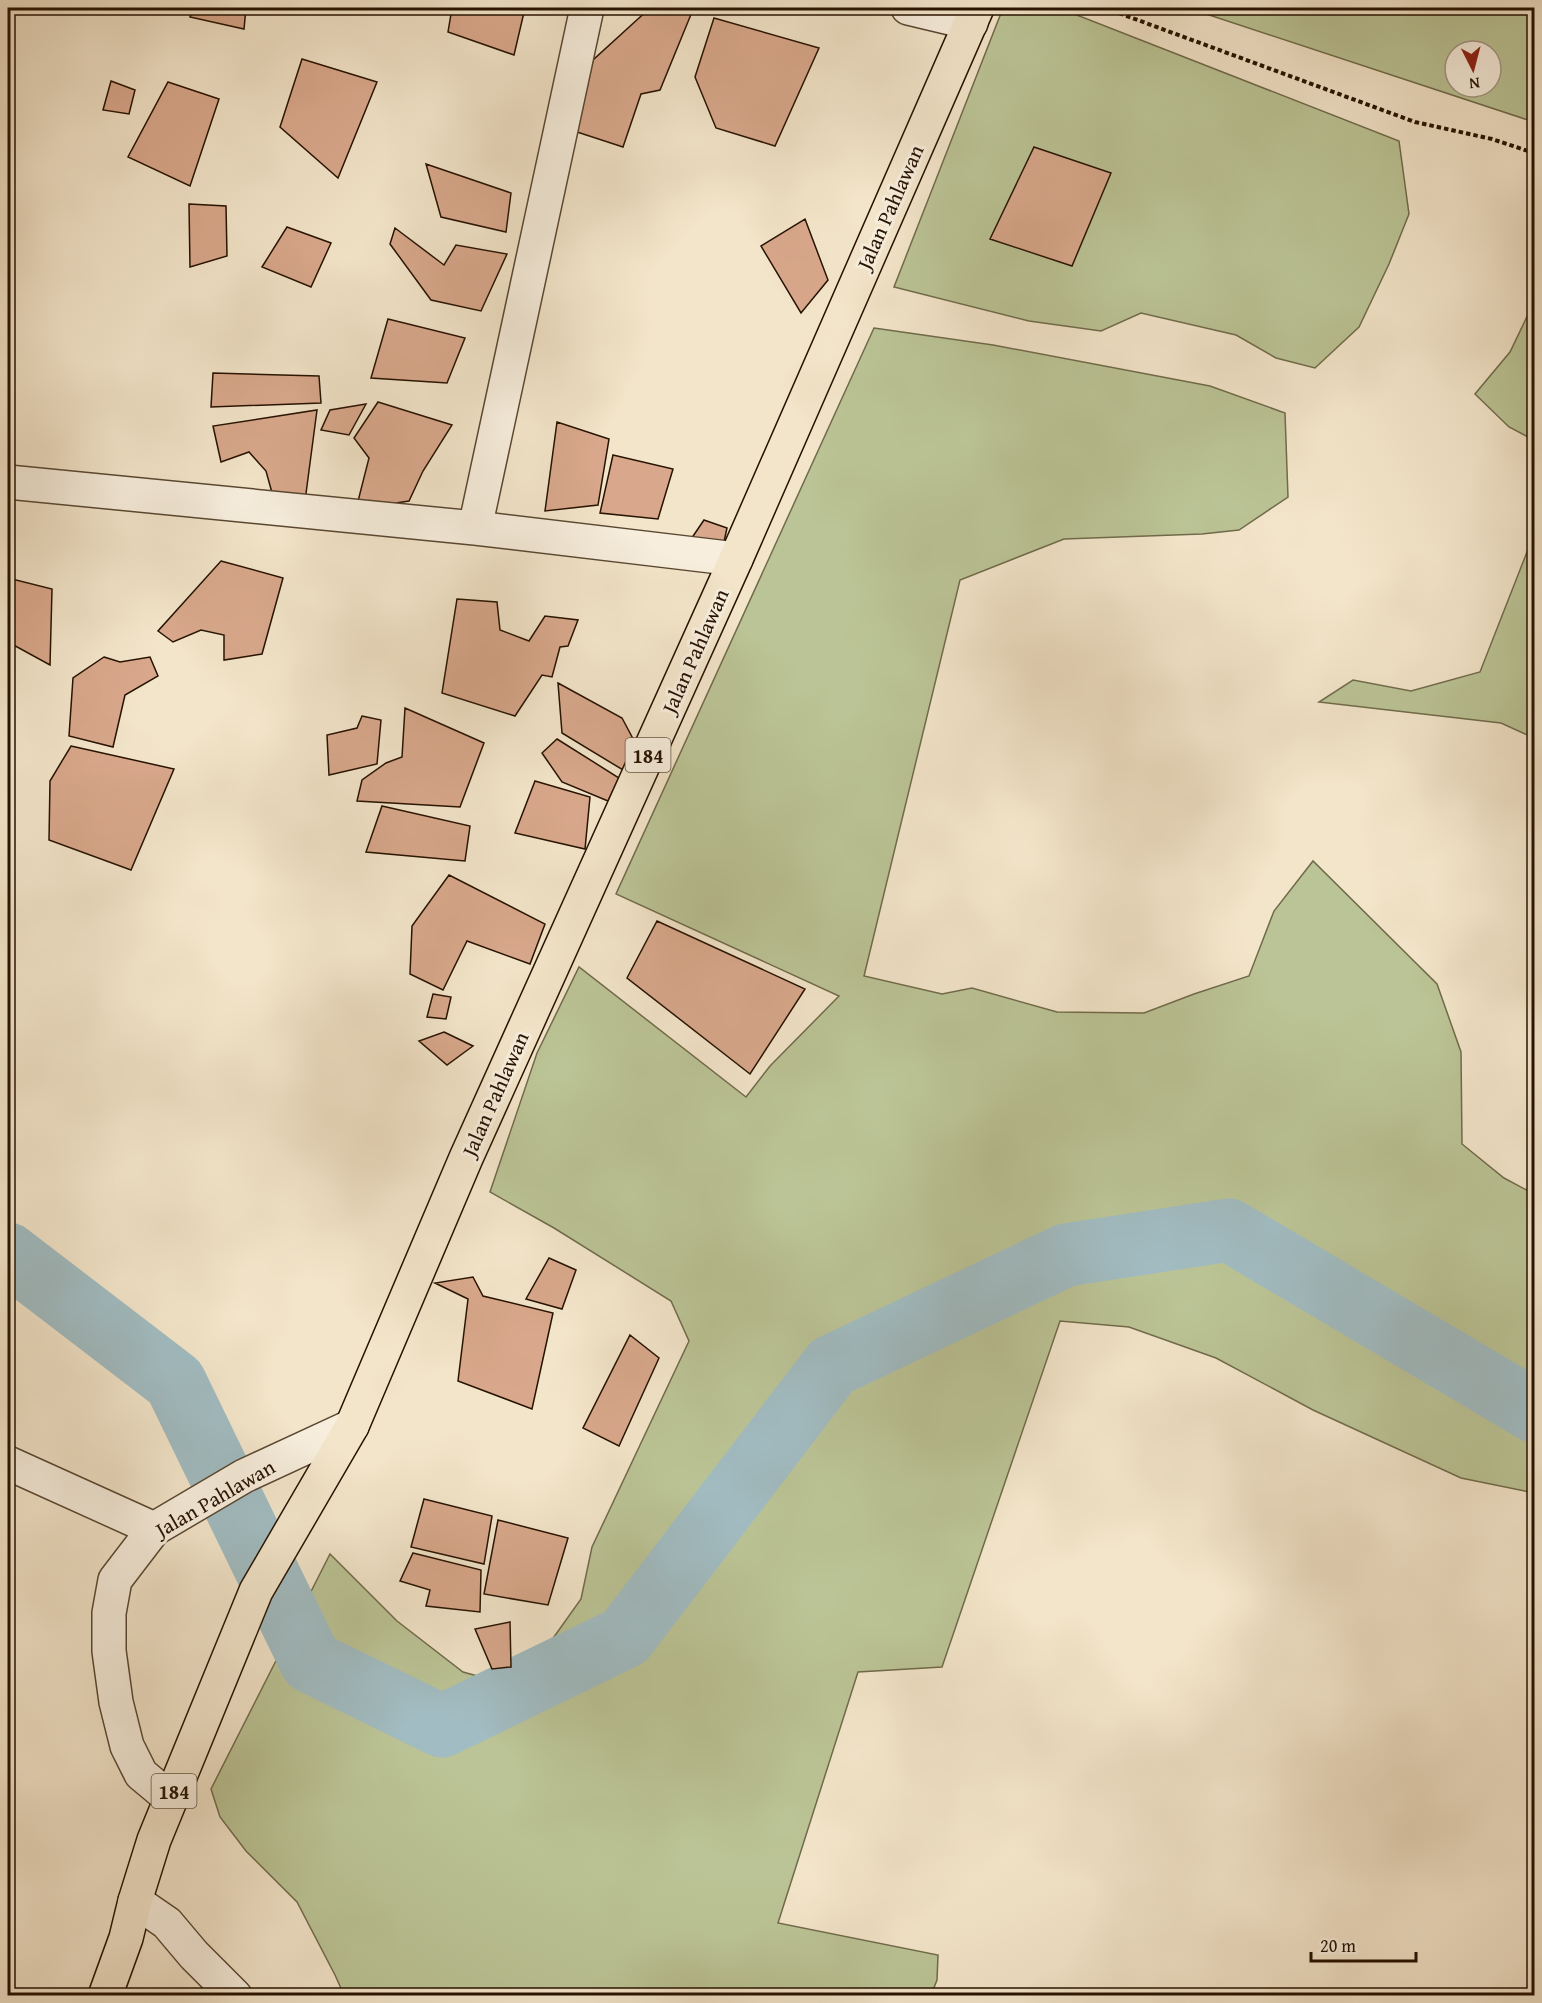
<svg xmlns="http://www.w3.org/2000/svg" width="1542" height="2003" viewBox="0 0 1542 2003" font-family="'Gentium Book Plus',serif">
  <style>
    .green { fill: #bbc496; stroke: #706b4b; stroke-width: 1.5; fill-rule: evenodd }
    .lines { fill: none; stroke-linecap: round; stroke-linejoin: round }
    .river { stroke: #a1bcc2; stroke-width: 63 }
    .building { fill: #d9a88c; stroke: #261200; stroke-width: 1.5 }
    .minor-casing { stroke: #594732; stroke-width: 36 }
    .major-casing { stroke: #261200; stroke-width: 36 }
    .path { stroke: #261200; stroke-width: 4; stroke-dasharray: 4.5 3; stroke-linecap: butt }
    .minor { stroke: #f7eedd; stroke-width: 33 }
    .major { stroke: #f3e5ca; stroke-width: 33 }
    .labels { text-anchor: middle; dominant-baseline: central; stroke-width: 6; stroke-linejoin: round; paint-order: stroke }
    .shield { fill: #f7eedd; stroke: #655442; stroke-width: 1.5 }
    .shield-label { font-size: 20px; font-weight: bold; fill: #261200 }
    .street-label { font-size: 21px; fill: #261200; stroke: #f7eedd }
  </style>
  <rect width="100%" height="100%" fill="#f3e5ca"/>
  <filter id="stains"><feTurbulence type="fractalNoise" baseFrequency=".00333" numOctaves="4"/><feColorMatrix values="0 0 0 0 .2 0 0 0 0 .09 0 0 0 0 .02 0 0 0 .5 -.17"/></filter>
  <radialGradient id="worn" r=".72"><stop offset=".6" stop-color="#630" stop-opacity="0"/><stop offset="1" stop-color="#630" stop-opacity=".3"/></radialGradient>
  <path class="green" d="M1003 8H1059L1399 141 1409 214 1389 264 1359 327 1315 368 1276 358 1236 335 1141 313 1101 331 1029 321 894 287Z
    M1188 8H1534V122ZM1455 51H1491V87H1455Z
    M1534 302V440L1509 427 1475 394 1510 352Z
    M874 328 993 345 1210 386 1285 413 1288 497 1239 530 1202 534 1064 539 960 580 864 976 942 994 972 988 1057 1012 1144 1013 1194 994 1249 976 1274 911 1313 861 1437 984 1461 1052 1462 1144 1504 1178 1534 1194V1493L1461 1478 1313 1410 1216 1358 1129 1327 1060 1321 942 1667 858 1672 778 1923 938 1955 937 1980 931 1995H344L335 1975 297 1902 246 1851 220 1817 211 1789 330 1554 397 1621 463 1672 492 1680 534 1665 581 1599 592 1547 689 1341 671 1301 554 1228 490 1192 537 1053 579 967 746 1097 770 1066 839 996 616 894Z
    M1534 534V738L1501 723 1319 702 1353 680 1411 691 1480 672Z"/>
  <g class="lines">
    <path class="river" d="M8 1254 175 1382 311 1662 442 1726 625 1637 832 1366 1066 1255 1229 1230 1534 1411"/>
  </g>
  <path class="building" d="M193 8H246L244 29 190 17Z
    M452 8H525L514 55 448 32Z
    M650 8H683L692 12 660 90 641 94 623 147 577 132 593 60Z
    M714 18 819 48 775 146 716 128 695 77Z
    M302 59 377 82 338 178 280 127Z
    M111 81 135 90 129 114 103 110Z
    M168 82 219 99 190 186 128 157Z
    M1034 147 1111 173 1072 266 990 239Z
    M426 164 511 193 506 232 441 217Z
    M189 204 226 206 227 256 190 267Z
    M805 219 828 280 801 313 761 246Z
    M287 227 331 243 311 287 262 267Z
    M395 228 444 265 456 245 507 254 481 311 431 300 390 244Z
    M388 319 465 338 447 383 371 378Z
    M213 373 319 376 321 403 211 407Z
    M378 402 452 425 423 471 409 501 356 509 369 458 354 438Z
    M366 404 349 435 321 430 330 410Z
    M317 410 305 501 274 500 266 471 249 452 221 462 213 426Z
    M557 422 609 439 598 505 545 511Z
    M613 455 673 469 658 519 600 513Z
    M704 520 727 528 722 551 687 545Z
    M221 561 283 578 262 654 224 660V635L201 630 173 642 158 631Z
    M8 578 52 589 50 665 8 642Z
    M457 599 497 602 500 630 529 641 545 616 578 620 568 646 560 647 552 677 542 675 515 716 442 693Z
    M104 657 120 662 150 657 158 676 125 695 113 747 69 736 73 678Z
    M558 683 622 718 639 750 628 773 562 733Z
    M405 708 484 743 460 807 357 801 362 780 386 763 402 757Z
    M362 716 381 720 377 764 329 775 327 735 357 728Z
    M557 739 619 778 608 801 562 782 542 753Z
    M71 746 174 769 131 870 49 840 50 781Z
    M535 781 590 797 585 849 515 833Z
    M382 806 470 826 465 861 366 852Z
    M449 875 545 924 530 964 467 941 443 990 410 974 412 926Z
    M657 921 805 989 750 1074 627 978Z
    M433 994 451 997 446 1019 427 1017Z
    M444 1032 473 1046 447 1065 419 1041Z
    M549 1258 576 1270 562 1309 526 1299Z
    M473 1277 483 1296 553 1313 532 1409 458 1381 468 1299 435 1283Z
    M630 1335 659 1358 619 1446 583 1428Z
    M424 1499 492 1516 484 1564 411 1547Z
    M498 1520 568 1538 548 1605 484 1594Z
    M413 1553 481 1570 480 1612 426 1606 430 1590 400 1581Z
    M510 1622 511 1667 492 1669 475 1629Z"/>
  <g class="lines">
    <defs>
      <path id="minor" d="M908 8 971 23
        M8 482 475 528 736 559
        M475 528 587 8
        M8 1463 154 1529
        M171 1799 141 1774 127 1746 116 1702 109 1651V1613L115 1580 154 1529 244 1476 352 1426
        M135 1901 167 1923 194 1955 235 1996"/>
      <path id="major" d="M105 1996 126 1938 135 1901 154 1840 256 1591 352 1426 466 1158 736 559 977 8"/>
    </defs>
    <use href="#minor" class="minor-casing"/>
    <use href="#major" class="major-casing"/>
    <path class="path" d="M1105 8 1415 122 1492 139 1534 153"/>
    <use href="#minor" class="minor"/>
    <use href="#major" class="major"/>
  </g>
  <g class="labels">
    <g class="shield">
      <rect x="625.5" y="738" width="45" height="34" rx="4.5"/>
      <rect x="151.5" y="1774" width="45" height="34" rx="4.5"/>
    </g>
    <g class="shield-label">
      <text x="648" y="755">184</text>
      <text x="174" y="1791">184</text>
    </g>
    <g class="street-label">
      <text transform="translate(890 207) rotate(-66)">Jalan Pahlawan</text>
      <text transform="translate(695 651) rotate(-66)">Jalan Pahlawan</text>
      <text transform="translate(495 1094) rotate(-66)">Jalan Pahlawan</text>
      <text transform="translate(215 1498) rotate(-30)">Jalan Pahlawan</text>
    </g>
  </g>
  <rect width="1542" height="2003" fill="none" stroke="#f3e5ca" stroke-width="30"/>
  <rect x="9" y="9" width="1524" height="1985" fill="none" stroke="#261200" stroke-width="3"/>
  <rect x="15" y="15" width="1512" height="1973" fill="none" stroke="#261200" stroke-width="1.5"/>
  <g transform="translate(1473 69) rotate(174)"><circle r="28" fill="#f7eedd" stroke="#a39685" stroke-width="1.5"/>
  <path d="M0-4.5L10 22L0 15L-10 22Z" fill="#8f2418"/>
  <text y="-9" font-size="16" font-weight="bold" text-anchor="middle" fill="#261200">N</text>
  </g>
  <path d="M1311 1952v9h105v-9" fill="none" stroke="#261200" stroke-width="3"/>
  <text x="1320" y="1952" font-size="18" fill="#261200" stroke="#f7eedd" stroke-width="4.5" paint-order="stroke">20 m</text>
  <rect width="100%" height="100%" filter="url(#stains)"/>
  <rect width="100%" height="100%" fill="url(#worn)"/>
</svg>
